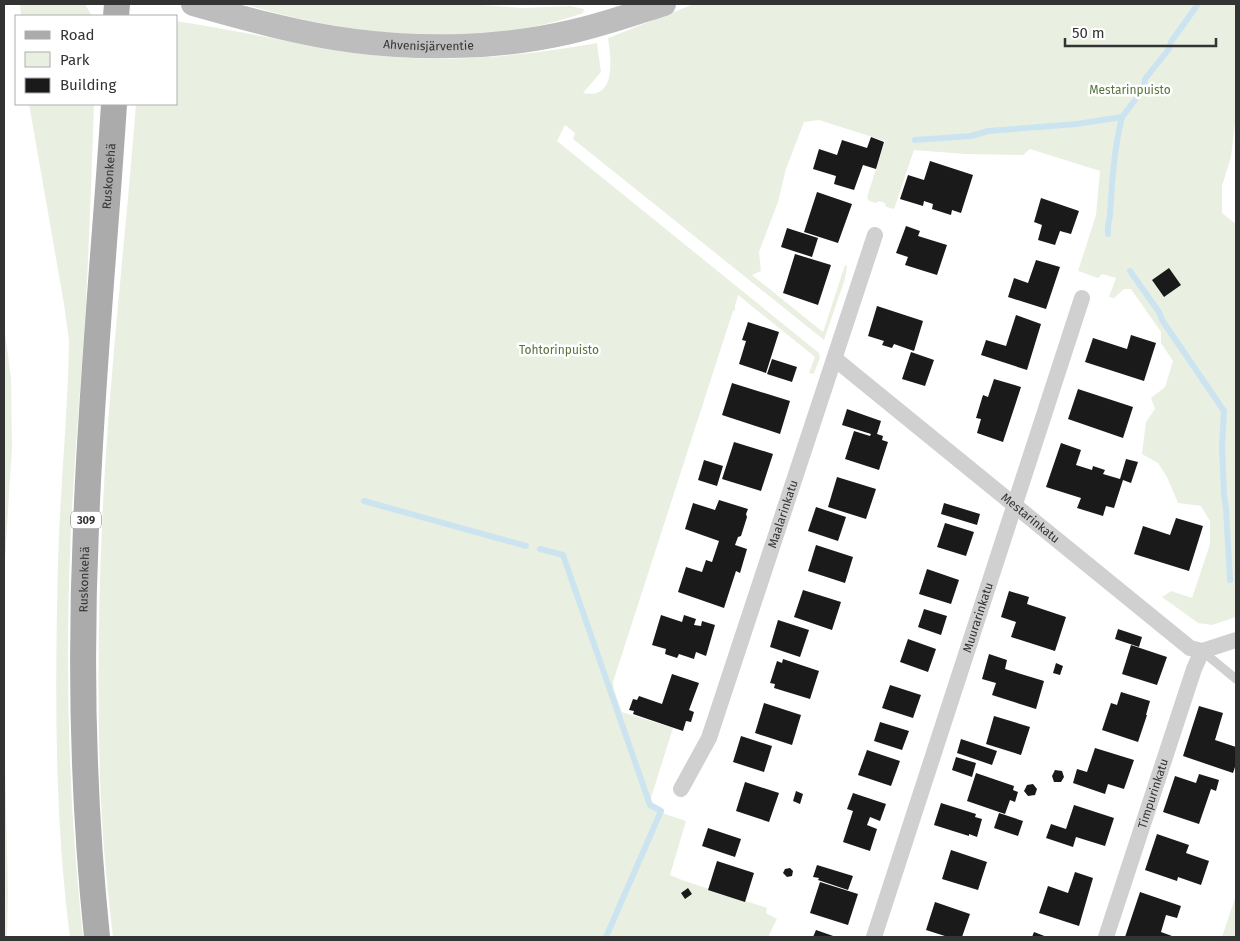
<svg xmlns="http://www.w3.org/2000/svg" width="1240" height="941" viewBox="0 0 1240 941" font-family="'Fira Sans',sans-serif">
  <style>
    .green { fill: #eaf0e1 }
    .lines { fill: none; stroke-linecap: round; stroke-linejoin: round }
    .stream { stroke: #cce4f0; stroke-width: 6 }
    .building { fill: #1a1a1a }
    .service { stroke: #d0d0d0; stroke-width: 9 }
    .minor { stroke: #d0d0d0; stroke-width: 16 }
    .secondary { stroke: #bdbdbd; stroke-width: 24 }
    .primary { stroke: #ababab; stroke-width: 26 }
    .labels { text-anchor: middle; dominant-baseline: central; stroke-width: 5; stroke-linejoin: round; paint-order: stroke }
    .shield { fill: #fff; stroke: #707070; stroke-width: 1 }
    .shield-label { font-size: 11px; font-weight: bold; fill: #333 }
    .street-label { font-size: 12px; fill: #333; stroke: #fff }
    .park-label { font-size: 12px; fill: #58733c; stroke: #fff }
  </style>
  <rect width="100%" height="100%" fill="#fff"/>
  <path class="green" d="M20 4H85L92 16H21Z
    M244 4H467L523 8 570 6 584 9 583 13C571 17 559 21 546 24 446 46 341 33 244 4Z
    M694 4H1236V115L1231 157 1222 186V213L1236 224V617L1212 625 1198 623 1162 597 1171 591 1192 598 1210 544V521L1201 506 1178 503 1167 477 1158 463 1142 454 1146 422 1155 409 1151 398 1165 387 1173 361 1161 343V332L1131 289H1124L1114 298 1109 297 1116 278 1102 274 1098 278 1078 271 1096 215 1100 171 1030 149 1023 155 965 154 914 150 894 209 886 207 885 203 879 201 876 203 869 201 867 197 885 141 819 120 804 122 786 169 778 202 759 252 761 271 752 275 823 332 845 265 847 266 845 279 824 340 573 139 575 133 565 125 557 141 819 353 820 358 814 373 813 374 809 373 815 357 738 295 735 306V310L733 311 613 682 614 690 622 712 673 728 650 801 653 810 686 821 670 875 682 880 767 908 766 913 777 919 768 937H113C108 893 103 848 101 803 97 711 98 618 102 526 108 385 125 245 136 104H176V21C249 32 320 50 393 57 461 62 531 55 597 43L601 72 583 93C617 100 611 58 608 38Z
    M29 104H94C92 171 89 238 86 305 81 379 75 453 71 527 65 664 68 801 83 937H70C54 814 55 687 58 563 60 488 68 414 69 340L64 304Z
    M4 325 11 378 12 447 4 576Z
    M4 715 8 895 7 937H4Z
    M1236 895V937H1222Z"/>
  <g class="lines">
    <path class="stream" d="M1144 85 1145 79 1169 49 1171 42 1198 4
      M915 140 971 136 988 131 1077 124 1122 117 1135 100
      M1108 234C1107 227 1109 222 1110 215 1112 182 1114 149 1122 117
      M1130 271 1159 312 1162 320 1224 411 1222 447 1224 495 1226 508 1230 580
      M364 501 526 546
      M540 549 563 555 650 805 661 811 606 937"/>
  </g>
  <path class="building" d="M871 137 884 142 876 169 863 165 854 190 834 184 836 176 813 169 819 149 837 155 842 140 867 148Z
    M930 161 973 175 961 213 952 210 951 215 932 209 933 204 924 201 923 206 900 199 908 175 924 180Z
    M817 192 852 204 838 243 804 232Z
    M1041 198 1079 211 1071 234 1060 231 1055 245 1038 240 1042 225 1034 222Z
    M906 226 920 231 918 236 947 245 937 275 905 265 908 257 896 253Z
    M787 228 818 238 812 257 781 247Z
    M795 254 831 265 818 305 783 293Z
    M1036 260 1060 267 1046 309 1008 297 1014 278 1028 283Z
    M1169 268 1181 285 1164 297 1152 280Z
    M877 306 923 321 914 351 894 344 892 348 882 345 884 341 868 336Z
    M1016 315 1041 324 1027 370 981 355 986 340 1006 346Z
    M748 322 779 332 766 373 739 364 746 341 742 340Z
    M1131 335 1156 343 1144 381 1085 362 1093 338 1127 349Z
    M911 352 934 360 925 386 902 379Z
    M772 359 797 367 792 382 767 374Z
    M994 379 1021 387 1003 442 977 433 981 419 976 418 983 395 988 397Z
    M732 383 790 401 780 434 722 415Z
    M1078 389 1133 407 1123 438 1068 419Z
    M847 409 881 421 877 434 883 436 882 440 888 442 879 470 845 459 854 431 870 436 871 434 842 425Z
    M734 442 773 454 761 491 722 479Z
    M1061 443 1081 450 1076 465 1092 470 1093 466 1105 470 1103 474 1120 479 1126 459 1138 462 1131 483 1123 480 1114 508 1106 506 1103 516 1077 508 1081 498 1046 487Z
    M704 460 723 466 717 486 698 480Z
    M837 477 876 489 866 519 828 507Z
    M719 500 748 509 746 514 747 517 741 536 738 537 735 545 747 549 740 573 736 571 724 608 678 592 686 567 702 572 706 560 712 562 719 541 685 529 693 503 715 510Z
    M944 503 980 514 977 525 941 514Z
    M816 507 846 517 838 541 808 531Z
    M1176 518 1203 526 1189 571 1134 554 1143 526 1170 535Z
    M945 523 974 532 966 556 937 547Z
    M816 545 853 557 845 583 808 571Z
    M927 569 959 580 951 604 919 594Z
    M803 590 841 602 832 630 794 617Z
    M1009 591 1029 597 1027 604 1066 617 1055 651 1011 637 1016 622 1001 617Z
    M924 609 947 616 941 635 918 627Z
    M661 615 682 622 684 615 696 619 694 625 701 626 702 621 715 625 706 656 696 652 694 659 679 654 677 658 665 654 666 649 652 645Z
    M778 620 809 630 800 657 770 647Z
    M1118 629 1142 637 1139 647 1115 639Z
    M908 639 936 649 928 672 900 662Z
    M1131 645 1167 657 1157 685 1122 674Z
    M989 654 1007 660 1005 669 1044 681 1036 709 992 695 996 683 982 679Z
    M783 659 819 671 810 699 774 688 775 684 770 683 777 661 782 663Z
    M1056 663 1063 666 1060 675 1053 673Z
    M672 674 699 683 689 710 694 712 691 722 686 721 683 731 633 714 634 711 629 710 633 699 637 700 639 696 662 704Z
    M890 685 921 695 913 718 882 708Z
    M1121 692 1150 701 1146 715H1147L1138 742 1102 730 1111 703 1117 705Z
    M764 703 801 715 792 745 755 733Z
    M1199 706 1223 713 1215 740 1236 747V764L1233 773 1183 756Z
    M994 716 1030 727 1021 755 986 744Z
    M880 722 909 731 902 750 874 741Z
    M741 736 772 746 764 772 733 762Z
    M961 739 997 751 992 765 957 753Z
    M1095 748 1134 760 1124 789 1108 784 1105 794 1073 783 1077 769 1087 772Z
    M867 750 900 761 891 786 858 775Z
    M956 757 976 763 972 777 952 770Z
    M1055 770 1062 771 1064 777 1061 782H1054L1052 776Z
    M976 773 1014 786 1013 790 1018 792 1015 802 1010 800 1005 814 967 801Z
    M1199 774 1219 780 1216 791 1211 789 1199 824 1163 812 1175 776 1196 783Z
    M745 782 779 793 769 822 736 811Z
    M1033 784 1037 789 1035 795 1028 796 1024 791 1027 785Z
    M796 791 803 794 800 804 793 801Z
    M853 793 886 804 880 821 870 817 867 825 877 829 870 851 843 842 853 811 847 809Z
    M941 803 976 814 975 817 982 819 977 837 969 834V836L934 825Z
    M1074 805 1114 818 1105 846 1076 837 1073 847 1046 838 1051 824 1066 829Z
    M999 813 1023 821 1018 836 994 828Z
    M708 828 741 839 735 857 702 846Z
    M1157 834 1189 845 1186 853 1209 861 1201 885 1178 877 1177 881 1145 870Z
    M951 850 987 862 978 890 942 879Z
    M717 861 754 873 745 902 708 890Z
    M817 865 853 876 848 890 818 880 819 878 813 877Z
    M790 868 793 871 792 876 787 877 783 873 785 869Z
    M1075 872 1093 878 1079 926 1039 913 1048 886 1068 893Z
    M820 882 858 894 848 925 810 913Z
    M688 888 692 894 685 899 681 893Z
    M1140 892 1181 906 1177 918 1166 915 1161 932 1172 936 1171 937H1125Z
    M935 902 970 914 962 937H948L926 930Z
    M816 930 836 937H813Z
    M1034 932 1047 937H1032Z"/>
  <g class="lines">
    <path class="service" d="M1202 651 1236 679"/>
    <g class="minor">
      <path id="s1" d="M835 359 1190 648 1202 651 1236 640"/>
      <path id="s2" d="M681 789 709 738 875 235"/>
      <path id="s3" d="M874 937 1082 298"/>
      <path id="s4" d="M1106 937 1194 669 1202 651"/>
    </g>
    <path class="secondary" id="s5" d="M193 4C246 19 300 34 355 41 424 50 502 48 570 32 602 25 633 14 664 4"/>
    <g class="primary">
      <path d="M116 16 117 4"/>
      <path id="s6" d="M97 937C83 801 80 664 86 527 91 386 105 245 114 104"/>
    </g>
  </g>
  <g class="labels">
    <rect class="shield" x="71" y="511.5" width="30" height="17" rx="4"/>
    <g class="shield-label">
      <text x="86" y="520">309</text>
    </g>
    <g class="street-label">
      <text stroke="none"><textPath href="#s5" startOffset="240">Ahvenisjärventie</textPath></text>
      <text stroke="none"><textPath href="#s6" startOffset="762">Ruskonkehä</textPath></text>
      <text stroke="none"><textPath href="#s2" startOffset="294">Maalarinkatu</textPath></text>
      <text stroke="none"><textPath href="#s1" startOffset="252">Mestarinkatu</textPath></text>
      <text stroke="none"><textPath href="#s6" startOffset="358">Ruskonkehä</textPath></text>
      <text stroke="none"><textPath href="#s3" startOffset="336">Muurarinkatu</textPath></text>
      <text stroke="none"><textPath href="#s4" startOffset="151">Timpurinkatu</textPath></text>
    </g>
    <g class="park-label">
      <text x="1130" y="90">Mestarinpuisto</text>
      <text x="559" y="350">Tohtorinpuisto</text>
    </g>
  </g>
  <rect width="1240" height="941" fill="none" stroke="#333333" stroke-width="10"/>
  <rect x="15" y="15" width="162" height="90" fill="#ffffff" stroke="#adadad"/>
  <rect x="25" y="31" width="25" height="8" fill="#ababab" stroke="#adadad"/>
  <text x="60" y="40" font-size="15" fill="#333333">Road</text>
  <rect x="25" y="52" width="25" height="15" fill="#eaf0e1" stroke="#adadad"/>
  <text x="60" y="65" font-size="15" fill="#333333">Park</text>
  <rect x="25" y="78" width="25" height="15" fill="#1a1a1a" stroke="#adadad"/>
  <text x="60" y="90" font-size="15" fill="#333333">Building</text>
  <path d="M1065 38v8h151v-8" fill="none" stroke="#333333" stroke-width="2.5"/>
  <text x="1072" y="38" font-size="15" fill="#333333" stroke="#ffffff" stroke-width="4" paint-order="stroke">50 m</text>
</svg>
